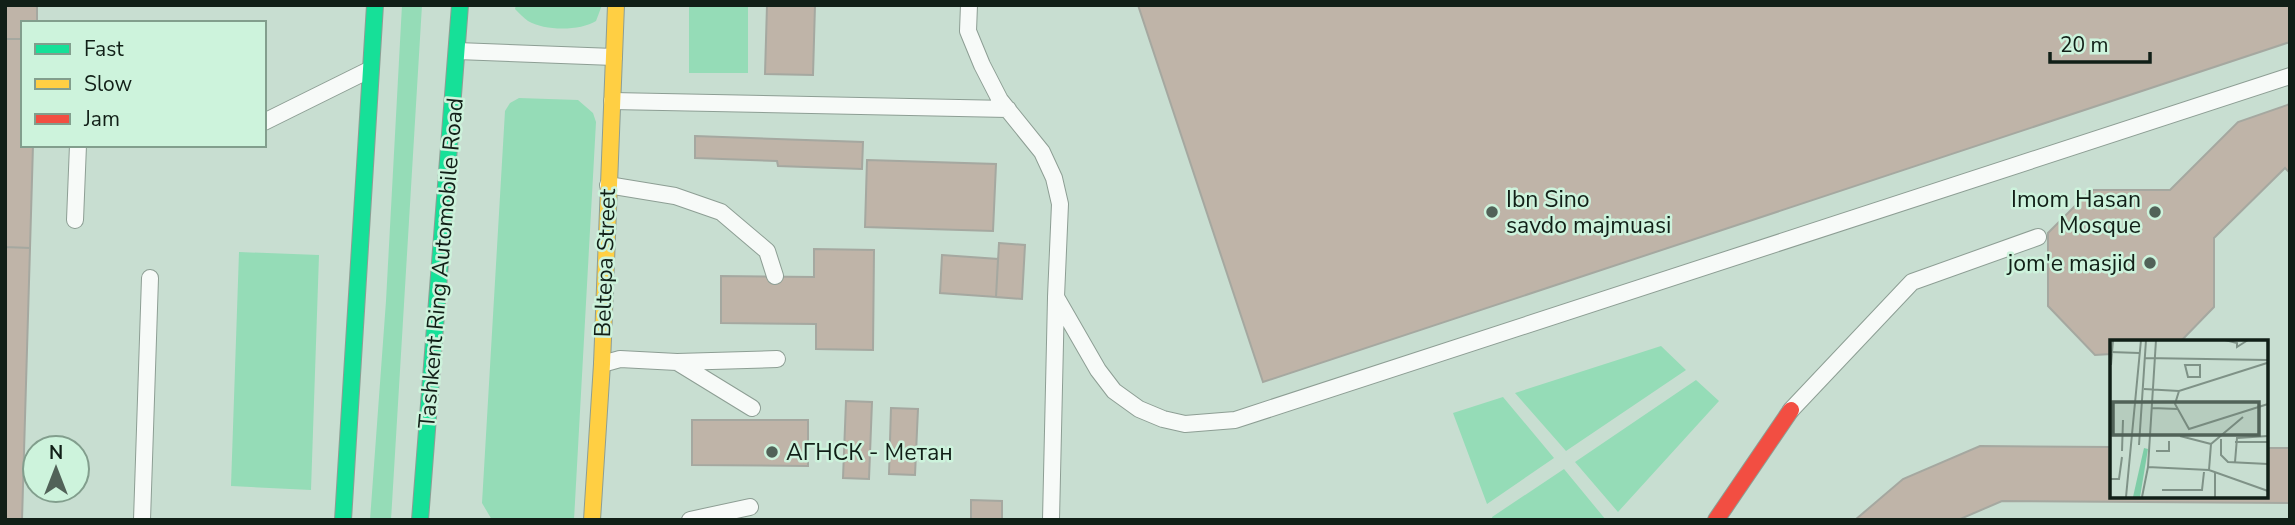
<svg xmlns="http://www.w3.org/2000/svg" width="2295" height="525" viewBox="0 0 2295 525" font-family="'Nunito Sans',sans-serif">
  <style>
    .green { fill: #95dcb7 }
    .building { fill: #bfb4a8; stroke: #a5a8a0; stroke-width: 2 }
    .lines { fill: none; stroke-linecap: round; stroke-linejoin: round }
    .lane-casing { stroke: #8d9e94; stroke-width: 18 }
    .fast-casing { stroke: #8d9e94; stroke-width: 18 }
    .slow-casing { stroke: #8d9e94; stroke-width: 18 }
    .jam-casing { stroke: #8d9e94; stroke-width: 18 }
    .lane { stroke: #f7faf8; stroke-width: 16 }
    .fast { stroke: #16e098; stroke-width: 16 }
    .slow { stroke: #ffcf43; stroke-width: 16 }
    .jam { stroke: #f24e42; stroke-width: 16 }
    .poi-dot { fill: #516258; stroke: #cdf3dc; stroke-width: 2.5 }
    .labels { text-anchor: middle; dominant-baseline: central; stroke-width: 5; stroke-linejoin: round; paint-order: stroke }
    .poi-label { font-size: 23px; fill: #111f17; stroke: #cdf3dc; text-anchor: start }
    .street-label { font-size: 23px; fill: #111f17; stroke: #cdf3dc }
    .inset-road { fill: none; stroke: #7f9287; stroke-width: 2 }
    .view { fill: #516258; fill-opacity: 0.15; stroke: #516258; stroke-width: 3.5 }
    .inset-edge { fill: none; stroke: #111f17; stroke-width: 3.5 }
  </style>
  <rect width="100%" height="100%" fill="#c8ded1"/>
  <path class="green" d="M402 5H422L391 520H370L386 301Z
    M516 5H602L596 21C580 31 545 31 528 21 524 18 519 13 515 9Z
    M689 5H748V73H689Z
    M519 98 578 100 593 113 596 122 574 520H492L482 503 505 111 510 103Z
    M239 252 319 255 311 490 231 486Z
    M1661 346 1686 370 1566 451 1515 393Z
    M1696 380 1719 401 1618 512 1575 462Z
    M1503 397 1554 458 1487 504 1453 413Z
    M1564 469 1606 520H1493L1492 517Z"/>
  <path class="building" d="M5 5H37V23H23V39H5Z
    M767 5H815L813 75 765 74Z
    M1138 5H2290V42L1263 382Z
    M5 39H23V145H33L30 248 5 247Z
    M2290 104V173L2285 168 2214 238V307L2181 341H2111V354L2095 355 2048 306V233L2091 190H2170L2238 122Z
    M695 136 863 142 862 169 778 166 777 161 695 158Z
    M867 160 996 164 993 231 865 227Z
    M999 243 1025 245 1022 299 996 297Z
    M5 247 30 248 22 520H5Z
    M814 249 874 250 873 350 816 349V324L721 323V276L814 277Z
    M942 255 998 259 996 297 940 293Z
    M846 401 872 402 869 479 843 478Z
    M891 408 918 409 915 475 889 474Z
    M692 420H808V466L692 465Z
    M1980 446 2111 447V495H2265V448H2290V503L2002 501 1958 520H1855L1903 479Z
    M971 500 1002 501V520H971Z"/>
  <g class="lines">
    <defs>
      <path id="lane" d="M969 5 968 31 982 65 1000 100 1042 152 1054 178 1060 204 1056 297 1098 370 1114 391 1139 409 1163 419 1185 424 1235 420 2290 76
        M457 51 614 57
        M612 101 1008 109
        M264 122 369 70
        M608 185 675 196 721 212 767 251 775 276
        M75 220 78 145
        M677 362 777 359
        M602 364 620 359 677 362 752 408
        M1791 410 1912 282 2038 237
        M142 520 150 278
        M690 520 750 507
        M1051 520 1056 298"/>
      <path id="fast" d="M343 520 375 5
        M420 520 460 5"/>
      <path id="slow" d="M592 520 602 364 616 5"/>
      <path id="jam" d="M1716 520 1791 410"/>
    </defs>
    <use href="#lane" class="lane-casing"/>
    <use href="#fast" class="fast-casing"/>
    <use href="#slow" class="slow-casing"/>
    <use href="#jam" class="jam-casing"/>
    <use href="#lane" class="lane"/>
    <use href="#fast" class="fast"/>
    <use href="#slow" class="slow"/>
    <use href="#jam" class="jam"/>
  </g>
  <g class="poi-dot">
    <circle cx="1492" cy="212" r="7"/>
    <circle cx="2155" cy="212" r="7"/>
    <circle cx="2150" cy="263" r="7"/>
    <circle cx="772" cy="452" r="7"/>
  </g>
  <g class="labels">
    <g class="poi-label">
      <text x="1506" y="199">Ibn Sino<tspan x="1506" dy="26">savdo majmuasi</tspan></text>
      <text x="2141" y="199" text-anchor="end">Imom Hasan<tspan x="2141" dy="26">Mosque</tspan></text>
      <text x="2136" y="263" text-anchor="end">jom'e masjid</text>
      <text x="786" y="452">АГНСК - Метан</text>
    </g>
    <g class="street-label">
      <text transform="translate(441 263) rotate(-85)">Tashkent Ring Automobile Road</text>
      <text transform="translate(605 263) rotate(-88)">Beltepa Street</text>
    </g>
  </g>
  <g transform="translate(2110 340)">
    <rect width="158" height="158" fill="#c8ded1"/>
    <path d="M34 108 38 109 30 157H23Z" fill="#7ecda7"/>
    <path class="inset-road" d="M115 0 127 3V7L138 0M0 12 29 13M35 18 158 20M1 25 3 0M75 25H90V37H78ZM34 49 69 51 157 23M69 51 65 64 79 89 158 64M42 68 68 69M70 96 101 104M111 99V115L118 122 158 124M125 102H158M29 105 36 0M12 111 13 80M46 111H59V101M125 122 127 98 158 96M38 127 46 0M99 130 101 104 133 77M0 139H9L12 117M52 150H92L94 132M16 157 31 0M32 157 38 127 99 130 158 151M105 157V133"/>
    <path class="view" d="M3 62H149V95H3Z"/>
    <rect width="158" height="158" class="inset-edge"/>
  </g>
  <rect width="2295" height="525" fill="none" stroke="#111f17" stroke-width="14"/>
  <rect x="21" y="21" width="245" height="126" fill="#cdf3dc" stroke="#829e8d" stroke-width="2"/>
  <rect x="35" y="44" width="35" height="10" fill="#16e098" stroke="#829e8d" stroke-width="2"/>
  <text x="84" y="56" font-size="21" fill="#111f17">Fast</text>
  <rect x="35" y="79" width="35" height="10" fill="#ffcf43" stroke="#829e8d" stroke-width="2"/>
  <text x="84" y="91" font-size="21" fill="#111f17">Slow</text>
  <rect x="35" y="114" width="35" height="10" fill="#f24e42" stroke="#829e8d" stroke-width="2"/>
  <text x="84" y="126" font-size="21" fill="#111f17">Jam</text>
  <g transform="translate(56 469)"><circle r="33" fill="#cdf3dc" stroke="#829e8d" stroke-width="2"/>
  <path d="M0-5L12 26L0 18L-12 26Z" fill="#516258"/>
  <text y="-10" font-size="19" font-weight="bold" text-anchor="middle" fill="#111f17">N</text>
  </g>
  <path d="M2050 52v10h100v-10" fill="none" stroke="#111f17" stroke-width="3.5"/>
  <text x="2060" y="52" font-size="21" fill="#111f17" stroke="#cdf3dc" stroke-width="5" paint-order="stroke">20 m</text>
</svg>
